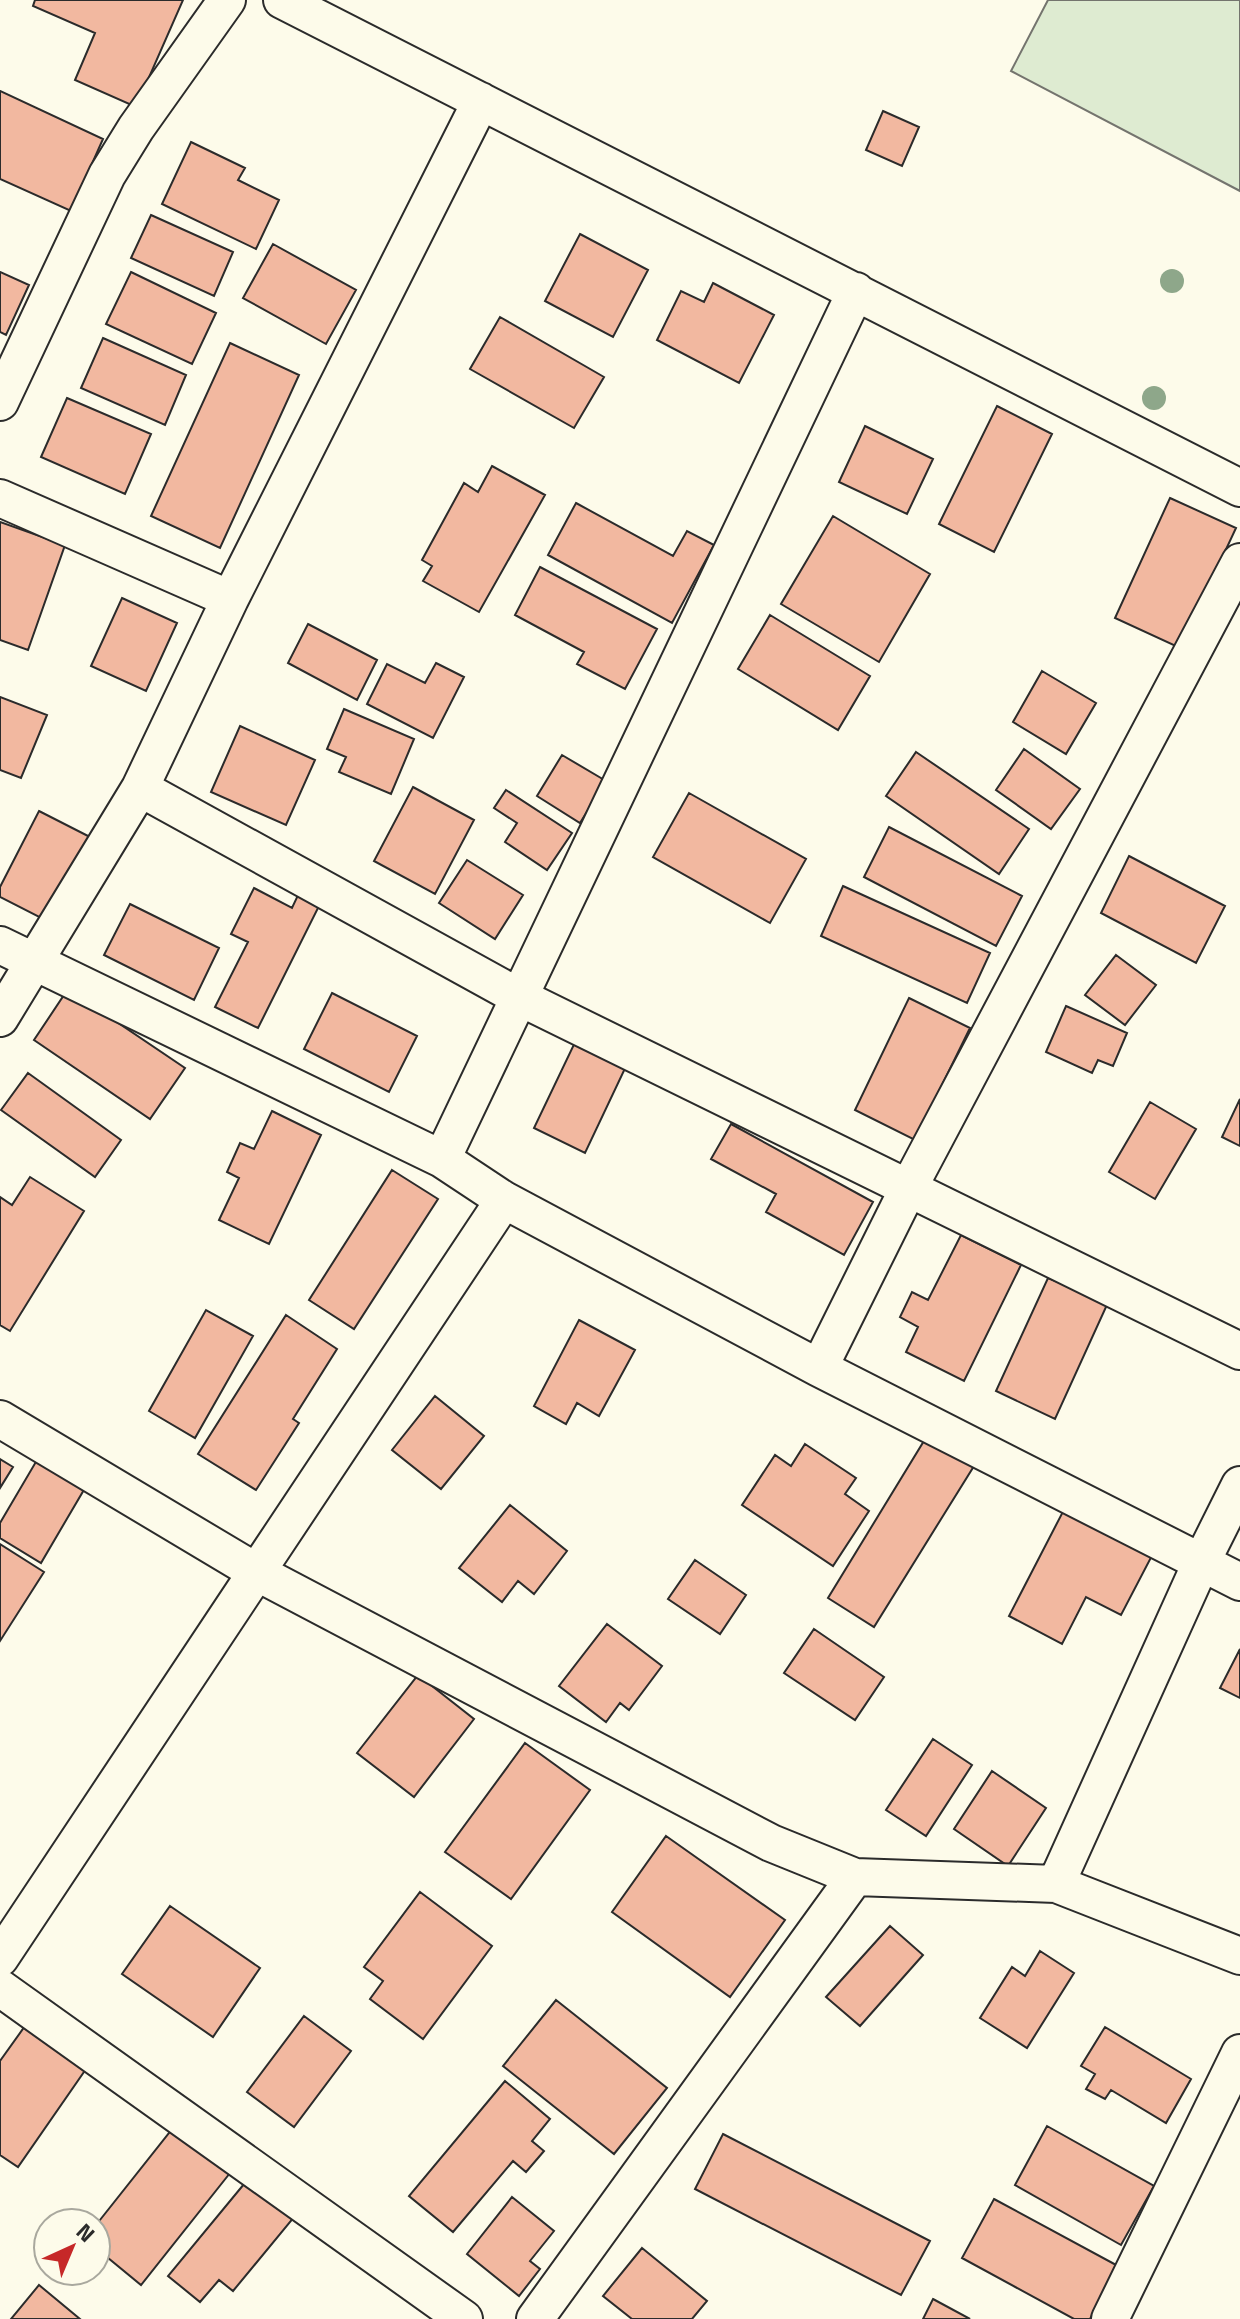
<svg xmlns="http://www.w3.org/2000/svg" width="1240" height="2319" viewBox="0 0 1240 2319" font-family="'Titillium Web',sans-serif">
  <style>
    .green { fill: #deebd1; stroke: #74746e; stroke-width: 2 }
    .building { fill: #f2b8a0; stroke: #2b2b2b; stroke-width: 2 }
    .lines { fill: none; stroke-linecap: round; stroke-linejoin: round }
    .minor-casing { stroke: #2b2b2b; stroke-width: 40 }
    .minor { stroke: #fdfbea; stroke-width: 36 }
    .tree { fill: #8ea78a }
  </style>
  <rect width="100%" height="100%" fill="#fdfbea"/>
  <path class="green" d="M1048 0H1240V191L1011 71Z"/>
  <path class="building" d="M35 0H183L136 107 75 80 95 33 33 6Z
    M0 91 103 139 71 211 0 179Z
    M883 111 919 127 902 166 866 150Z
    M191 142 245 168 238 180 279 200 256 249 162 204Z
    M151 215 233 252 214 296 131 258Z
    M580 234 648 270 613 337 545 301Z
    M273 244 356 290 326 344 243 298Z
    M0 272 29 285 6 335 0 332Z
    M131 272 216 313 192 364 106 324Z
    M713 283 774 315 739 383 657 340 681 291 704 302Z
    M500 317 604 377 574 428 470 369Z
    M103 338 186 375 165 425 81 388Z
    M230 343 299 375 220 548 151 516Z
    M67 398 151 434 125 494 41 457Z
    M997 406 1052 434 994 552 939 524Z
    M865 426 933 459 907 514 839 482Z
    M492 466 545 495 479 612 423 581 432 566 422 560 464 483 478 492Z
    M1170 498 1236 528 1180 648 1115 618Z
    M576 503 673 556 687 531 714 545 672 623 548 555Z
    M833 516 930 574 879 662 781 604Z
    M0 522 65 545 28 650 0 640Z
    M540 567 657 629 625 689 577 664 584 652 515 615Z
    M122 598 177 623 146 691 91 666Z
    M770 615 870 676 838 730 738 669Z
    M308 624 377 660 357 700 288 663Z
    M436 663 464 677 433 738 367 704 387 664 425 683Z
    M1042 671 1096 703 1066 754 1013 722Z
    M0 697 47 715 21 778 0 770Z
    M344 709 414 739 391 794 339 772 346 757 327 749Z
    M240 726 315 760 286 825 211 792Z
    M1024 749 1080 789 1051 829 996 790Z
    M916 752 1029 829 999 874 886 796Z
    M562 755 606 781 580 823 537 796Z
    M413 787 474 820 435 894 374 861Z
    M506 790 572 833 547 870 505 842 517 823 494 808Z
    M689 793 806 859 770 923 653 857Z
    M39 811 92 838 49 922 0 897V887Z
    M889 827 1022 896 996 946 864 877Z
    M1129 856 1225 906 1196 963 1101 913Z
    M467 860 523 895 495 939 439 903Z
    M843 886 990 953 967 1003 821 936Z
    M254 888 292 908 299 893 320 904 258 1028 215 1007 248 942 231 934Z
    M130 904 219 948 194 1000 104 955Z
    M1116 955 1156 985 1125 1025 1085 995Z
    M68 989 185 1068 150 1119 34 1040Z
    M332 993 417 1036 389 1092 304 1049Z
    M909 998 970 1028 915 1140 855 1110Z
    M1066 1006 1127 1033 1113 1066 1098 1060 1092 1073 1046 1052Z
    M578 1036 629 1060 585 1153 534 1128Z
    M28 1073 121 1140 95 1177 1 1110Z
    M1240 1099V1146L1222 1137Z
    M1150 1102 1196 1129 1155 1199 1109 1172Z
    M272 1111 321 1135 269 1244 219 1220 239 1178 227 1172 240 1143 254 1149Z
    M731 1124 873 1202 844 1255 766 1212 776 1194 711 1159Z
    M392 1170 438 1199 354 1329 309 1300Z
    M30 1177 84 1211 10 1331 0 1325V1197L12 1205Z
    M961 1235 1021 1265 964 1381 906 1352 918 1327 900 1317 912 1292 928 1300Z
    M1067 1276 1111 1296 1055 1419 996 1391 1048 1278 1063 1284Z
    M206 1310 253 1336 195 1438 149 1411Z
    M286 1315 337 1349 293 1419 299 1423 256 1490 198 1454Z
    M579 1320 635 1350 599 1416 577 1403 566 1424 534 1406Z
    M435 1396 484 1436 441 1489 392 1450Z
    M927 1436 974 1466 874 1627 828 1598Z
    M805 1444 856 1478 845 1494 869 1511 833 1566 742 1505 775 1455 791 1466Z
    M0 1459 13 1467 0 1488Z
    M37 1460 85 1488 41 1563 0 1538V1523Z
    M1069 1500 1157 1546 1121 1615 1086 1597 1062 1644 1009 1616Z
    M510 1505 567 1551 534 1594 518 1581 502 1602 459 1568Z
    M0 1544 44 1572 0 1641Z
    M695 1560 746 1595 720 1634 668 1599Z
    M607 1624 662 1666 629 1710 620 1703 606 1722 559 1686Z
    M814 1629 884 1677 855 1720 784 1673Z
    M1240 1649V1698L1220 1688Z
    M418 1675 474 1719 414 1797 357 1753Z
    M933 1739 972 1765 926 1836 886 1810Z
    M525 1743 590 1790 511 1899 445 1852Z
    M992 1771 1046 1808 1008 1866 954 1829Z
    M666 1836 785 1920 730 1997 612 1912Z
    M420 1892 492 1946 423 2039 370 1999 383 1981 364 1967Z
    M170 1906 260 1968 213 2037 122 1974Z
    M890 1926 923 1955 860 2026 826 1997Z
    M1040 1951 1074 1973 1027 2048 980 2018 1012 1967 1025 1976Z
    M556 2000 667 2088 614 2154 503 2066Z
    M304 2016 351 2051 294 2127 247 2092Z
    M25 2026 86 2069 18 2167 0 2155V2061Z
    M1105 2027 1191 2079 1166 2123 1111 2090 1105 2099 1086 2089 1095 2074 1081 2066Z
    M505 2081 550 2119 532 2141 544 2151 526 2172 513 2161 453 2232 409 2196Z
    M1047 2126 1154 2186 1121 2245 1015 2185Z
    M173 2128 230 2173 141 2285 96 2248V2225Z
    M723 2134 930 2241 901 2295 695 2189Z
    M249 2178 295 2216 233 2291 219 2280 200 2302 168 2276Z
    M512 2197 554 2231 530 2261 540 2269 519 2296 467 2254Z
    M994 2199 1118 2266 1090 2319H1074L962 2258Z
    M642 2248 707 2301 692 2319H632L603 2296Z
    M39 2285 80 2319H11Z
    M933 2299 970 2319H923Z"/>
  <g class="lines">
    <defs>
      <path id="minor" d="M282 0 1240 488
        M0 402 107 175 136 128 227 0
        M0 498 230 599
        M140 788 519 997 1240 1351
        M0 945 442 1159 504 1200 819 1368 1240 1582
        M0 1018 140 788 230 599 481 101
        M442 1159 856 291
        M819 1368 909 1187 1240 562
        M0 1419 258 1573 771 1843 855 1877 1056 1884 1240 1956
        M1056 1884 1202 1561 1240 1485
        M0 1958 504 1200
        M0 1988 464 2319
        M535 2319 855 1877
        M1110 2319 1240 2053"/>
    </defs>
    <use href="#minor" class="minor-casing"/>
    <use href="#minor" class="minor"/>
  </g>
  <g class="tree">
    <circle cx="1172" cy="281" r="12"/>
    <circle cx="1154" cy="398" r="12"/>
  </g>
  <g transform="translate(72 2247) rotate(44)"><circle r="38" fill="#fdfbea" stroke="#a9a89e" stroke-width="2"/>
  <path d="M0-6L14 30L0 20L-14 30Z" fill="#c62828"/>
  <text y="-12" font-size="22" font-weight="bold" text-anchor="middle" fill="#2b2b2b">N</text>
  </g>
</svg>
